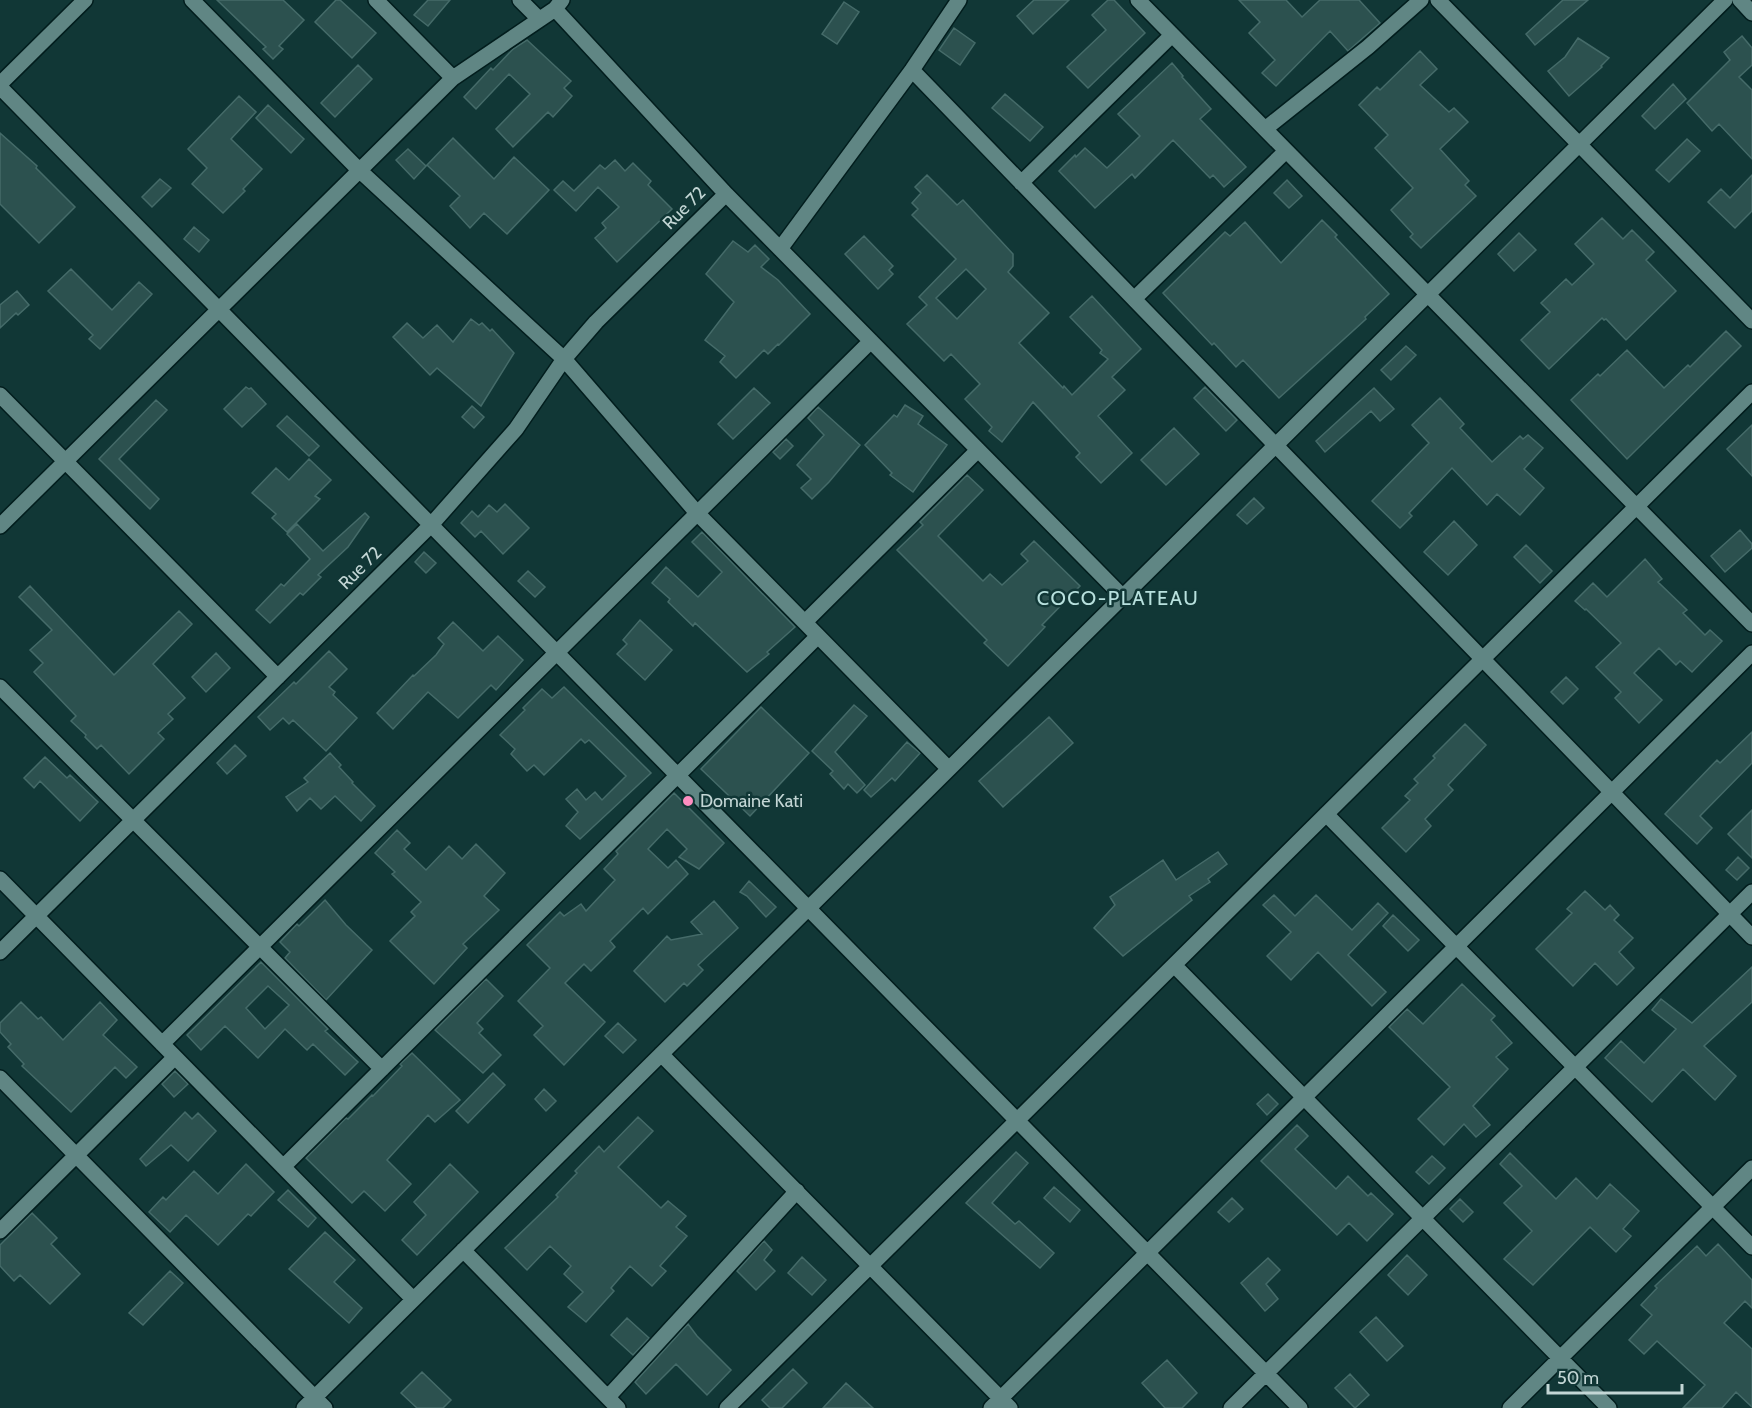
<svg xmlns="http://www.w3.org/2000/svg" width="1752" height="1408" viewBox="0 0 1752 1408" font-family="Cabin,sans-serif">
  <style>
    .building { fill: #2c514f; stroke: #456b69; stroke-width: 1.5; fill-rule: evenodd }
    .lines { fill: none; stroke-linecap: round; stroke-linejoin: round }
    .minor-casing { stroke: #021d1d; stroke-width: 18 }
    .minor { stroke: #608684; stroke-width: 15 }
    .poi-dot { fill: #fd8ec0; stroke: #113736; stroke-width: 2 }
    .labels { text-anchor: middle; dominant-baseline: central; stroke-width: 5; stroke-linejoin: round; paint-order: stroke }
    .street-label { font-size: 18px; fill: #c3d6d5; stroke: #113736 }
    .poi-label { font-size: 18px; fill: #c3d6d5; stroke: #113736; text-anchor: start }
    .neighbourhood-label { font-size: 20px; letter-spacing: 1.5px; fill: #b8e1de; stroke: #113736 }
  </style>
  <rect width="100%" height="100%" fill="#113736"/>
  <path class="building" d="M217 0H283L304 20 279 46 283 49 273 59 263 49 266 47Z
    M336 0H340L376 33 352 58 315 22Z
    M428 0H450L428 26 414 15Z
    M1034 0H1069L1033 34 1017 16Z
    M1108 0H1114L1145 33 1088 88 1067 67 1106 30 1092 15Z
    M1239 0H1286L1302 17 1320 0H1359L1380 23 1348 51 1330 31 1276 86 1262 73 1275 60 1249 33 1260 22Z
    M1563 0H1588L1535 45 1526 34Z
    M844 2 859 12 837 44 822 34Z
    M954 28 975 43 960 65 939 50Z
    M1742 36 1752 48V65L1739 77 1752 90V159L1719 124 1712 131 1687 103 1730 60 1724 52Z
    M1578 38 1609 58 1601 66 1602 67 1569 96 1548 71 1565 57Z
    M527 40 571 81 564 88 572 96 553 117 548 112 513 147 496 129 530 94 509 74 476 109 464 97 491 68 493 70 513 49Z
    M1420 51 1437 69 1420 85 1449 112 1454 108 1468 122 1440 149 1469 181 1465 185 1476 196 1421 248 1410 237 1413 234 1391 210 1413 188 1375 148 1388 135 1359 105 1377 87 1380 90Z
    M1172 63 1183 76 1182 77 1211 109 1200 119 1246 167 1224 187 1213 175 1210 178 1173 140 1135 178 1132 174 1095 208 1059 171 1075 155 1076 157 1085 148 1107 168 1140 136 1118 114Z
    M358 65 372 79 335 117 321 103Z
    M1673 84 1686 99 1655 129 1642 116Z
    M1005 94 1043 127 1030 141 992 108Z
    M239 96 256 112 231 139 262 169 243 189 245 191 223 213 192 184 207 168 188 149Z
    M268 105 304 139 291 153 256 118Z
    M0 133 37 166 36 168 75 207 39 243 0 204Z
    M453 138 494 179 514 157 549 190 507 234 484 213 470 228 450 206 460 196 427 165Z
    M1687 139 1700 151 1669 182 1656 170Z
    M408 149 426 166 414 179 396 160Z
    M615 160 625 171 633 163 651 181 648 185 672 209 617 262 595 238 606 228 602 223 619 207 598 187 576 211 554 190 563 181 574 191 600 165 605 169Z
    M927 175 957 205 963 200 1013 254V266L1008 272 1049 313 1019 343 1063 388 1064 386 1072 395 1108 359 1100 353 1102 350 1070 317 1092 296 1141 349 1112 377 1125 390 1098 416 1132 453 1101 483 1076 457 1080 453 1033 402 1002 442 989 431 992 427 965 399 980 384 951 354 944 361 907 324 927 305 919 297 956 259 912 215 918 209 912 203 921 193 915 187ZM966 269 986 289 957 319 936 298Z
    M1752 175V211L1735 228 1708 202 1721 189 1730 198Z
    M160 179 171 188 152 207 142 197Z
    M1287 180 1302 196 1289 208 1274 193Z
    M1602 218 1623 239 1632 230 1654 252 1646 260 1676 291 1626 340 1606 319 1604 320 1602 318 1549 369 1521 340 1550 312 1541 303 1566 279 1572 285 1594 264 1575 244Z
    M1322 220 1337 235 1335 237 1389 294 1365 317 1366 319 1279 398 1243 360 1236 367 1214 343 1212 345 1163 293 1225 232 1230 236 1245 222 1281 263Z
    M194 227 209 240 199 252 184 239Z
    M1519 233 1536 250 1514 271 1498 254Z
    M864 236 893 266 889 270 893 274 878 289 845 254Z
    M733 241 748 252 755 245 769 259 761 267 778 280 810 314 779 345 778 344 768 354 764 350 736 378 720 362 725 356 705 340 734 302 706 274Z
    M71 269 112 310 139 282 152 294 100 349 89 339 93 335 48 291Z
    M17 291 29 305 18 315 16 313 0 328V305Z
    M471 319 479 325 482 323 490 331 492 329 514 353 481 406 437 368 430 375 393 337 407 323 423 338 437 325 453 342Z
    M1726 331 1741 346 1627 459 1571 400 1598 374 1600 376 1627 350 1664 388 1688 365 1690 367Z
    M1406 346 1416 355 1391 380 1381 370Z
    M246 387 249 389 251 388 266 404 242 427 224 409Z
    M1205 387 1237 420 1226 431 1194 398Z
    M754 388 770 403 733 439 718 424Z
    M1374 388 1394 409 1380 421 1371 411 1325 452 1316 441Z
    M1440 398 1464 424 1460 428 1492 462 1520 436 1523 439 1528 435 1543 448 1524 469 1544 488 1520 515 1497 494 1487 505 1452 468 1409 513 1412 516 1400 528 1372 501 1429 443 1412 425Z
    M156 400 167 410 119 459 159 499 150 509 99 459Z
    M905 405 923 416 918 424 947 445 913 492 890 475 892 473 865 445 894 415 897 417Z
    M472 406 484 417 474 428 462 417Z
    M818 407 860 445 829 482 812 499 801 488 811 479 797 465 824 435 808 418Z
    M287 416 319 446 309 456 277 426Z
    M1752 425V476L1727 449Z
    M1174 428 1199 454 1166 485 1141 460Z
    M786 439 793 446 780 459 773 452Z
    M309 459 331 480 315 496 320 499 287 532 272 518 276 514 252 493 276 468 289 480Z
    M967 475 983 490 938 536 983 581 990 574 1002 585 1028 561 1021 554 1034 541 1080 586 1042 625 1045 627 1008 666 984 643 987 640 897 550 923 525 920 522Z
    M1254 498 1264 508 1247 524 1237 515Z
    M505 504 529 528 503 554 481 531 475 537 461 523 472 511 478 517 489 505 497 512Z
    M365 513 369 517 348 547 318 575 321 577 303 595 300 593 270 623 256 610 281 584 284 586 310 559 287 534 297 524 323 551Z
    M1454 521 1477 545 1448 575 1424 552Z
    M1740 530 1752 544V548L1725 572 1711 556Z
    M702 532 795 627 767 652 769 654 747 672 695 623 693 626 668 602 670 599 652 583 666 567 698 597 722 572 692 542Z
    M1526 545 1552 571 1540 583 1514 557Z
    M424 552 436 563 426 573 415 562Z
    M1645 559 1662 579 1658 582 1687 610 1683 613 1705 635 1710 630 1722 641 1692 672 1680 661 1676 665 1659 648 1634 673 1662 700 1639 723 1615 698 1621 692 1596 667 1621 643 1586 609 1585 610 1575 601 1593 583 1607 597Z
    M528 571 545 587 535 597 518 581Z
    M30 586 114 675 179 611 192 624 153 664 185 698 168 714 173 719 158 733 164 739 129 774 101 745 97 749 85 737 86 735 71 721 76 716 34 672 43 663 30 650 52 630 19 597Z
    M640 620 672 650 645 680 617 654 627 644 623 640Z
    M453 622 483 651 498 636 523 660 496 690 491 685 458 718 428 692 393 729 377 713 413 675 414 676 436 655 444 644 438 638Z
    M329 651 347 669 329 687 335 692 333 695 357 718 326 751 293 720 289 724 283 718 270 730 258 717 294 682 296 684Z
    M216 653 230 668 206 692 192 677Z
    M1566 677 1578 689 1563 704 1551 692Z
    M564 687 651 773 580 839 566 826 578 812 566 799 577 789 586 800 595 792 602 800 626 776 589 740 585 743 581 739 544 775 534 765 527 771 511 754 515 749 500 735 525 710 523 708 542 689 552 698Z
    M854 705 867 716 835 752 865 785 857 793 848 784 844 789 830 774 833 771 812 751Z
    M761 707 809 753 750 816 701 769Z
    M1049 717 1073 743 1003 807 979 781Z
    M1465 724 1486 745 1448 785 1453 790 1425 819 1431 826 1406 852 1382 828 1410 800 1405 796 1418 783 1414 779 1435 758 1433 756Z
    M1752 732V763L1700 816 1712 828 1697 844 1665 814 1717 760 1720 763Z
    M907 742 920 753 895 781 892 778 871 797 864 790Z
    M235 745 246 756 227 774 217 763Z
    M330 753 341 765 339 767 353 782 352 783 375 806 361 821 335 796 321 809 310 798 297 811 286 797 308 782 304 778Z
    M45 757 67 778 70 775 98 802 80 821 40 781 34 788 24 778Z
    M674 793 724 843 699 869 679 857 687 849 667 829 648 849 668 868 676 860 688 874 648 914 643 908 610 941 615 947 591 971 584 964 565 983 605 1022 564 1065 534 1035 543 1026 518 1001 550 968 527 945 560 912 564 916 581 904 586 911 615 880 604 869 618 854 616 851Z
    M1752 810V858L1728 834Z
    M397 830 410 843 404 849 426 870 449 846 462 859 476 844 505 873 484 896 499 910 463 944 467 948 434 984 390 941 415 916 411 912 421 902 392 874 395 872 375 853Z
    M1218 852 1227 864 1208 879 1210 882 1189 896 1192 900 1123 956 1094 928 1115 905 1110 897 1163 860 1176 880Z
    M1738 857 1749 868 1737 880 1726 870Z
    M749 881 776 907 766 917 747 896 740 892Z
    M1585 891 1605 910 1610 905 1619 915 1614 920 1633 938 1619 952 1634 968 1617 985 1595 963 1573 986 1536 949 1572 913 1567 909Z
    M1274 895 1295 916 1316 895 1352 930 1378 903 1388 913 1348 955 1386 992 1372 1006 1318 952 1291 980 1267 956 1291 932 1263 905Z
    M325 900 346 925 372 950 326 1000 285 958 290 952 280 942 297 924 299 926Z
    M714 901 738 928 698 965 703 970 687 986 684 983 665 1002 634 971 667 936 671 940 702 934 691 922Z
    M1393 915 1419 940 1408 951 1383 926Z
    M261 962 328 1029 325 1031 358 1062 345 1075 313 1044 307 1050 285 1029 258 1058 225 1026 201 1050 187 1035ZM268 986 289 1005 265 1029 246 1008Z
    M1752 967V1002L1704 1046 1736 1076 1715 1100 1683 1069 1652 1102 1605 1058 1621 1041 1644 1063 1676 1029 1652 1010 1661 999 1692 1023Z
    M486 979 503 996 477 1023 483 1029 479 1033 501 1055 483 1073 435 1030Z
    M1462 984 1495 1016 1491 1020 1512 1043 1496 1057 1508 1069 1473 1106 1490 1125 1476 1137 1464 1124 1444 1145 1418 1119 1450 1087 1389 1027 1407 1009 1423 1024Z
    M21 1002 38 1019 41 1017 63 1040 100 1002 117 1020 103 1035 137 1067 126 1078 115 1067 71 1112 22 1066 24 1064 8 1047 11 1044 0 1032V1023Z
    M618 1023 636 1040 623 1053 605 1036Z
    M412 1053 460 1100 435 1122 428 1115 387 1160 411 1184 385 1211 364 1191 352 1203 306 1158 346 1118 348 1119 372 1095 373 1096 402 1066 400 1064Z
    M175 1071 188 1084 174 1097 162 1084Z
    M493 1073 505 1085 468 1123 456 1111Z
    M544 1089 556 1101 546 1111 535 1099Z
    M1268 1094 1278 1104 1267 1115 1257 1104Z
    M185 1112 192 1119 198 1113 216 1131 188 1161 171 1145 146 1166 140 1159Z
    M638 1117 653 1131 618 1167 661 1208 668 1201 686 1216 676 1227 687 1236 660 1266 666 1271 652 1286 630 1266 611 1288 614 1291 586 1322 568 1307 583 1292 564 1274 571 1266 550 1246 527 1270 505 1248 558 1197 556 1195 577 1173 575 1171 599 1146 604 1152Z
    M1297 1125 1308 1136 1295 1149 1336 1189 1348 1176 1368 1196 1371 1193 1393 1214 1367 1241 1349 1223 1337 1235 1261 1161Z
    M1016 1152 1028 1163 992 1203 1015 1224 1019 1221 1054 1253 1040 1268 966 1203Z
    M1510 1153 1556 1199 1576 1178 1597 1199 1610 1184 1639 1211 1623 1229 1631 1236 1616 1252 1590 1227 1533 1285 1504 1259 1532 1231 1504 1203 1522 1186 1500 1164Z
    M1432 1156 1445 1168 1429 1184 1416 1172Z
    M246 1164 274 1192 251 1216 248 1214 218 1245 186 1215 170 1232 149 1212 163 1197 166 1200 194 1171 218 1194Z
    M450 1164 478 1192 417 1255 402 1240 426 1215 414 1202Z
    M1054 1187 1080 1210 1070 1222 1044 1198Z
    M288 1190 316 1218 308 1227 278 1200Z
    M1232 1198 1243 1209 1229 1222 1218 1212Z
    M1460 1199 1473 1212 1463 1222 1450 1209Z
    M32 1213 57 1238 51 1244 80 1274 50 1304 20 1275 14 1281 0 1266V1245Z
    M325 1232 355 1260 334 1282 362 1308 349 1323 289 1269Z
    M764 1241 772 1250 764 1260 775 1271 756 1290 737 1271Z
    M1718 1244 1752 1280V1308L1745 1301 1724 1323 1752 1349V1407L1736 1392 1722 1408H1683L1705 1385 1657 1341 1644 1354 1629 1340 1652 1315 1641 1305 1657 1288 1655 1286 1697 1246 1706 1256Z
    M1407 1255 1427 1275 1408 1295 1388 1275Z
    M802 1257 826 1280 812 1295 788 1273Z
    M1268 1258 1280 1270 1266 1284 1278 1299 1265 1311 1241 1283Z
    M170 1271 183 1283 143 1325 129 1313Z
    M1376 1317 1403 1346 1387 1361 1360 1332Z
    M627 1318 649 1338 633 1355 611 1335Z
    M688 1324 697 1336 731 1370 707 1395 676 1364 646 1394 635 1382Z
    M1167 1360 1197 1393 1182 1408H1165L1142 1383Z
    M793 1369 807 1383 782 1408H770L762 1400Z
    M422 1372 451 1400 443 1408H417L401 1393Z
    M1350 1374 1369 1395 1355 1408 1335 1388Z
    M846 1383 873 1408H823Z"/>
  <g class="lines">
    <defs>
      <path id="minor" d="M192 0 359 170 564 359 697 513 949 769
        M376 0 453 78
        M520 0 539 19
        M1138 0 1752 624
        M1438 0 1752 321
        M1740 0 1752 13
        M555 9 726 194 1123 597
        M912 70 1752 937
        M0 84 85 0
        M0 87 1300 1408
        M1265 129 1368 47 1421 0
        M1021 183 1172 35
        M780 249 912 70 959 0
        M1134 299 1286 151
        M0 395 278 677
        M0 526 453 78 555 9 562 0
        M805 622 978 450
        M0 687 382 1069
        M1326 814 1752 1247
        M0 879 413 1299
        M0 952 431 525 516 429 564 359 596 322 726 194
        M1174 965 1609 1408
        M162 1044 871 341
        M661 1054 1010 1408
        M0 1078 325 1408
        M283 1167 818 636
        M0 1231 175 1057
        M463 1250 618 1408
        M608 1397 797 1191
        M304 1408 1725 0
        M727 1408 1752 392
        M991 1408 1752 653
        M1231 1408 1752 892
        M1510 1408 1752 1168"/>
    </defs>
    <use href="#minor" class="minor-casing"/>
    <use href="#minor" class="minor"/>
  </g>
  <circle class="poi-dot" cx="688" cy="801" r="6"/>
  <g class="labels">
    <g class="street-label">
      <text transform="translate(684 208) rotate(-45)">Rue 72</text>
      <text transform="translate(360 568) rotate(-45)">Rue 72</text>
    </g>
    <g class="poi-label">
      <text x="700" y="801">Domaine Kati</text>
    </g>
    <g class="neighbourhood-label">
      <text x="1118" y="598">COCO-PLATEAU</text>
    </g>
  </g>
  <path d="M1548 1384v9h134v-9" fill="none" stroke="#c3d6d5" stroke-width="3"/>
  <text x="1557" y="1384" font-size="18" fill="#c3d6d5" stroke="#113736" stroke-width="4.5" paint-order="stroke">50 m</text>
</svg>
